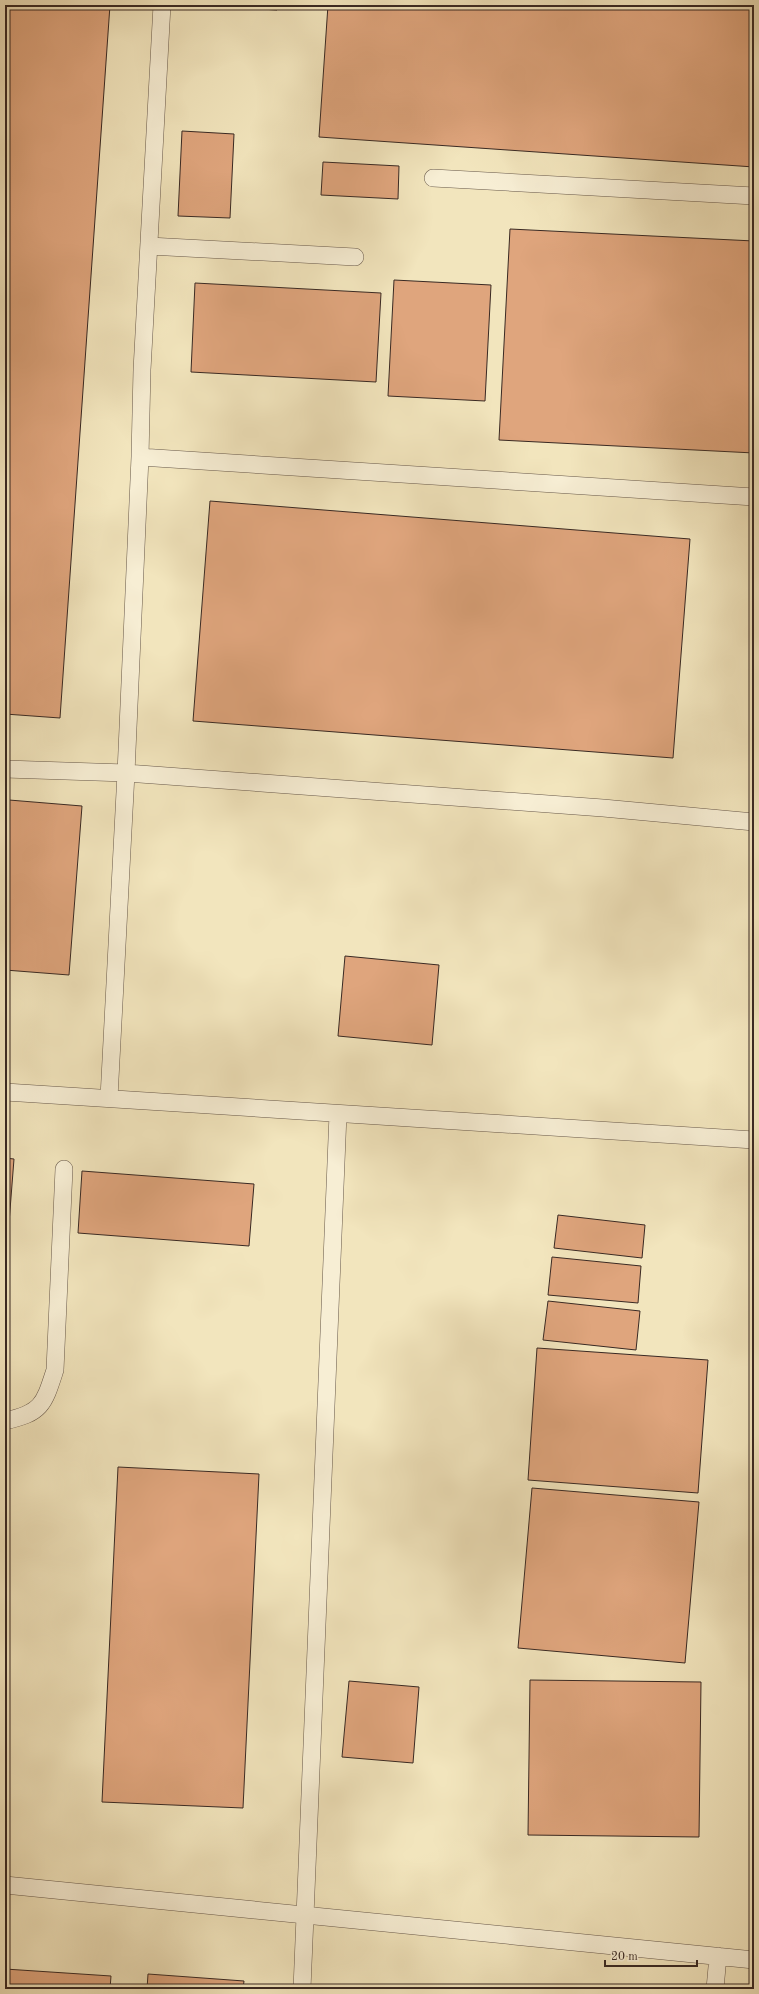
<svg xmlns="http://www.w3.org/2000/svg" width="759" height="1994" viewBox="0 0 759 1994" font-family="'Old Standard TT',serif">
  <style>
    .building { fill: #dfa57d; stroke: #392923 }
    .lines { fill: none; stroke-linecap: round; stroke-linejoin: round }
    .service-casing { stroke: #67584a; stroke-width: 18 }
    .service { stroke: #f7eed4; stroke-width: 17 }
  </style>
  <rect width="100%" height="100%" fill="#f2e5bd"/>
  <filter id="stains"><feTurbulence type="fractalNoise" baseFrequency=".005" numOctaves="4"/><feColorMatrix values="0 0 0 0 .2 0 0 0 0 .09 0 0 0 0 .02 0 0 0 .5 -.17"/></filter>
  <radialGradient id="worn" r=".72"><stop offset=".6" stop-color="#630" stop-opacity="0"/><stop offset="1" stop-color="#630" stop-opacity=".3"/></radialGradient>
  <path class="building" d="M5 5H110L60 718 5 714Z
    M193 5H277V10Z
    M328 5H754V167L319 137Z
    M182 131 234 134 230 218 178 216Z
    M323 162 399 166 398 199 321 195Z
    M510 229 754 241V453L499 440Z
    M394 280 491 285 485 401 388 396Z
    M195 283 381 293 376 382 191 372Z
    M210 501 690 539 673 758 193 721Z
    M9 800 82 806 69 975 5 970V845Z
    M345 956 439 965 432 1045 338 1036Z
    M5 1158 14 1159 5 1274Z
    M82 1171 254 1184 249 1246 78 1233Z
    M558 1215 645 1225 642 1258 554 1248Z
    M552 1257 641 1266 638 1303 548 1295Z
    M548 1301 640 1311 636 1350 543 1340Z
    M537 1348 708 1360 698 1493 528 1480Z
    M118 1467 259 1474 243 1808 102 1802Z
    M532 1488 699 1502 685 1663 518 1648Z
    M530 1680 701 1682 699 1837 528 1835Z
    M349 1681 419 1687 413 1763 342 1757Z
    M5 1969 111 1976 110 1989H5Z
    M148 1974 244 1981 243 1989H147Z"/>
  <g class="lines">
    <defs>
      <path id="service" d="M433 178 754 196
        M149 246 355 257
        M140 457 754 497
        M5 769 126 773 603 808 754 822
        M5 1092 754 1140
        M109 1098 126 773 140 457 142 370 162 5
        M5 1421C42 1413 44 1404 55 1370L64 1169
        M5 1885 754 1960
        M302 1989 338 1114
        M715 1989 718 1956"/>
    </defs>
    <use href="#service" class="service-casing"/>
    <use href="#service" class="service"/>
  </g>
  <rect width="759" height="1994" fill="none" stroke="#f2e5bd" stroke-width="20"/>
  <rect x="6" y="6" width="747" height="1982" fill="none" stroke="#392923" stroke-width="2"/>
  <rect x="10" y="10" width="739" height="1974" fill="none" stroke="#392923"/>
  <path d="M605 1960v6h92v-6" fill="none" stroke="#392923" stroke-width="2"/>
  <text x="611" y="1960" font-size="12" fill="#392923" stroke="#f7eed4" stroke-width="3" paint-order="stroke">20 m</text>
  <rect width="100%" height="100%" filter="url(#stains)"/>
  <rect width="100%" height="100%" fill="url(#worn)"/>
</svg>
